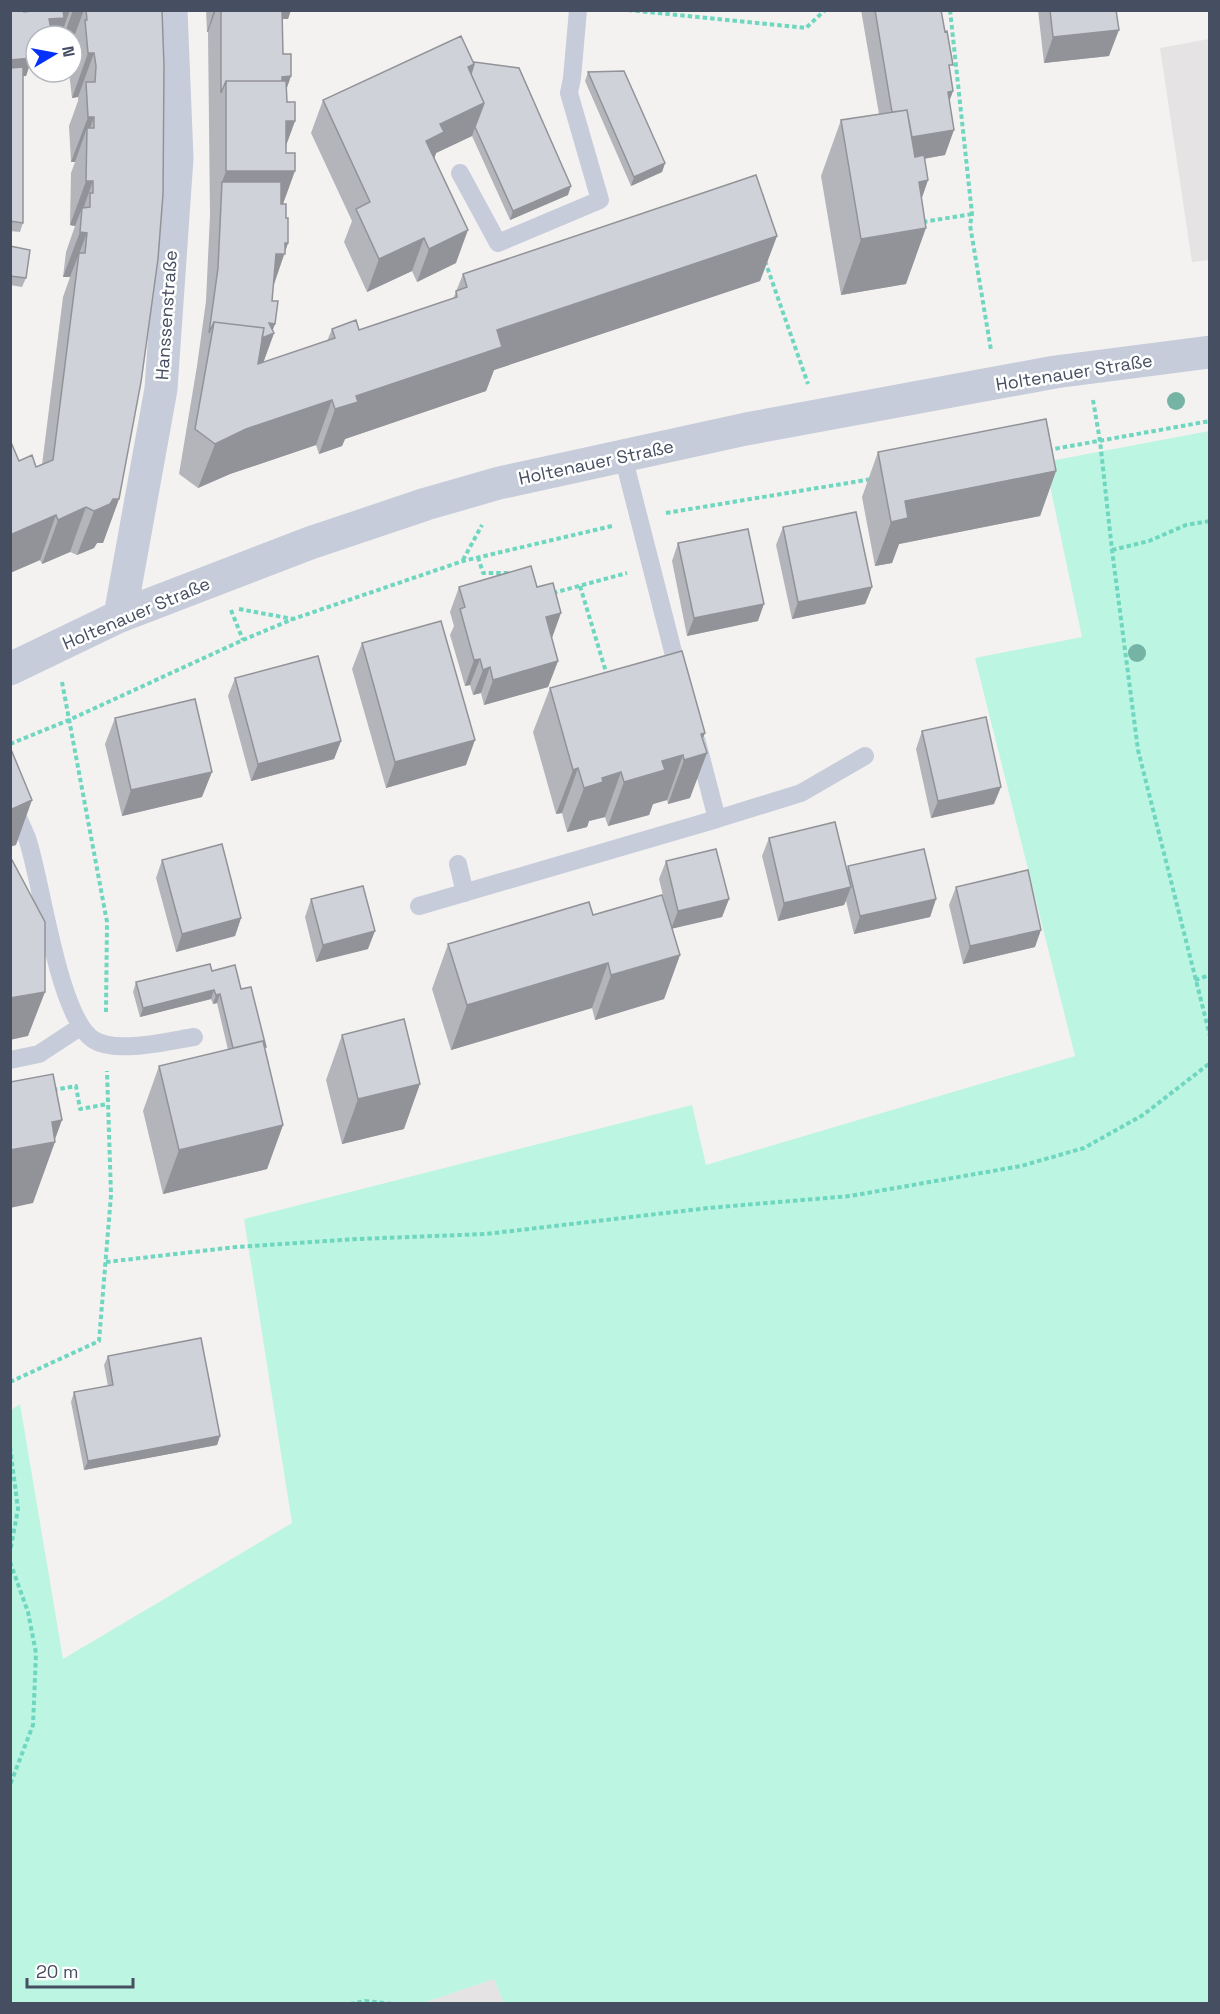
<svg xmlns="http://www.w3.org/2000/svg" width="1220" height="2014" viewBox="0 0 1220 2014" font-family="'Space Grotesk',sans-serif">
  <style>
    .education { fill: #e5e3e3 }
    .green { fill: #bcf5e1 }
    .lines { fill: none; stroke-linecap: round; stroke-linejoin: round }
    .path { stroke: #6fd7bf; stroke-width: 4; stroke-dasharray: 4.5 3; stroke-linecap: butt }
    .service { stroke: #c6ccda; stroke-width: 18 }
    .minor { stroke: #c6ccda; stroke-width: 33 }
    .tertiary { stroke: #c6ccda; stroke-width: 33 }
    .tree { fill: #75b4a4 }
    .wall { fill: #b3b5bb }
    .shaded-wall { fill: #929398 }
    .building { fill: #d0d2d9; stroke: #929398; stroke-width: 1.5 }
    .labels { text-anchor: middle; dominant-baseline: central; stroke-width: 5; stroke-linejoin: round; paint-order: stroke }
    .street-label { font-size: 18px; fill: #464e61; stroke: #fff }
  </style>
  <rect width="100%" height="100%" fill="#f4f2f1"/>
  <path class="education" d="M1209 39V260L1192 262 1160 48Z
    M494 1979 504 2003 420 2004Z"/>
  <path class="green" d="M1209 431V2003L504 2004 494 1979 420 2004H11V1410L20 1404 63 1659 292 1523 244 1219 692 1105 706 1165 1075 1056 975 658 1082 637 1045 462Z"/>
  <g class="lines">
    <path class="path" d="M628 10 806 28 825 10
      M950 10 972 214 970 225 991 350
      M923 222 972 214
      M765 261 808 384
      M1093 400 1100 441 1112 550 1138 750 1210 1036
      M1048 450 1210 421
      M666 513 872 479
      M1112 550 1149 541 1186 525 1210 521
      M478 557 483 573H511
      M463 560 482 525
      M580 586 606 672 604 677
      M553 593 627 573
      M239 609 293 619
      M231 610 243 640
      M62 682 107 922 106 1012
      M10 744 69 720 243 640 293 619 463 561 612 526
      M1195 980 1210 975
      M53 1090 76 1086 80 1109 108 1104
      M106 1262 236 1247 357 1239 486 1234 708 1208 850 1196 1021 1166 1084 1148 1143 1115 1210 1063
      M10 1382 99 1341 111 1195 107 1071
      M10 1447 18 1509 10 1552
      M10 1562 28 1612 36 1653 33 1725 10 1785
      M350 2004 365 2001 393 2004"/>
    <path class="service" d="M460 173 498 243 600 200 569 93 572 78 578 10
      M623 456 679 675
      M697 742 717 819 801 793 865 756
      M10 800C16 813 22 826 27 838 42 881 58 1018 94 1040 116 1054 169 1041 194 1037
      M458 864 465 893
      M419 906 717 819
      M10 1060 39 1054 80 1027"/>
    <path class="minor" d="M120 616 161 389 177 158 171 10"/>
    <path class="tertiary" d="M10 669 120 616 310 543 426 504 499 483 746 429 1055 372 1210 352"/>
  </g>
  <g class="tree">
    <circle cx="1176" cy="401" r="9"/>
    <circle cx="1137" cy="653" r="9"/>
  </g>
  <path class="wall" d="M10 10H162L119 499 103 543H97L94 548 77 555 70 552 42 564 40 560 10 573V440L19 461 36 467 42 465 63 297 70 277H63L66 252 75 226 70 225 71 173 75 162H71L69 126 78 101V97L72 98 69 72H72V44L75 34 64 35V27H60L57 36H36L32 54V58L26 76H23V223L20 232 10 231Z
    M206 10H291L288 19H282L283 54 291 76 286 90 287 102 295 121 286 145 283 204 288 243 273 287 272 301 275 324 272 330 274 333 263 363 327 341 332 329 359 330 453 299 463 274 777 236 760 281 494 370 486 391 345 439 342 446 319 454 316 445 230 474 198 488 179 474 197 366 206 301 210 215 208 32H207Z
    M861 10H941L953 91 949 101 945 155 924 159 928 180 922 198 906 284 841 295 821 176 841 120 879 114Z
    M1038 10H1116L1109 56 1044 63Z
    M474 62 568 195 510 220 472 136 436 153 434 158 456 263 417 282 412 271 367 292 344 242 352 221 311 133 323 100Z
    M588 72 665 163 662 172 631 186 585 81Z
    M10 246 26 278 22 287 10 285Z
    M878 452 1056 471 1040 516 899 544 892 563 875 566 862 497Z
    M783 527 872 587 865 604 792 619 776 545Z
    M678 543 758 621 687 636 672 561Z
    M459 587 552 639 558 661 548 687 484 705 481 693 473 695 470 685 465 686 450 635 454 626 450 612Z
    M362 643 466 765 386 788 352 669Z
    M235 678 341 741 334 759 251 781 228 696Z
    M550 688 705 733 702 739 690 798 668 804 667 800 653 804 649 815 608 826 605 817 589 821 587 827 567 832 562 813 556 814 533 732Z
    M115 718 202 797 122 816 105 744Z
    M922 731 994 804 931 818 916 749Z
    M769 838 847 870 848 866 936 899 930 917 854 934 846 901 844 905 778 921 762 856Z
    M162 860 241 918 235 936 176 952 156 878Z
    M666 861 729 899 722 917 672 928 680 955 664 999 595 1020 592 1008 451 1050 432 989 448 944 593 915 667 912 659 879Z
    M956 887 1035 947 963 964 949 905Z
    M311 899 368 949 316 962 305 917Z
    M212 971 241 989 265 1050 283 1125 267 1169 163 1194 143 1111 159 1066 228 1050 217 1003 213 1004 211 999 140 1017 133 992 136 982Z
    M342 1035 404 1129 342 1144 326 1080Z
    M108 1356 220 1436 217 1445 84 1470 71 1402 74 1392 108 1386 104 1365Z"/>
  <path class="shaded-wall" d="M25 10H70L64 27H60L57 36H39L18 30Z
    M73 10H84L75 34 64 35Z
    M214 10H216L208 32H207Z
    M262 10H291L288 19H259Z
    M785 10H803V12Z
    M1119 30 1109 56 1044 63 1053 37Z
    M36 36V53L25 55 32 37Z
    M88 53H94L78 97 72 98Z
    M32 58 26 76 10 77V60Z
    M474 64 462 97 468 67Z
    M291 76 279 110 282 77Z
    M953 91 944 116 948 92Z
    M484 103 472 136 436 153 432 166 426 141 440 124Z
    M88 117H94L87 137V128L75 162H71Z
    M286 121H295L279 165Z
    M954 130 945 155 887 165 897 139Z
    M665 163 662 172 631 186 634 177Z
    M226 171H295L279 215 222 182Z
    M928 180 910 231 926 228 906 284 841 295 861 239 919 182Z
    M86 181H93L81 215 82 208 75 226 70 225Z
    M571 186 568 195 510 220 513 211Z
    M468 230 456 263 417 282 429 249Z
    M80 232 87 233 70 277H63Z
    M777 236 760 281 494 370 486 391 345 439 342 446 319 454 335 409 356 396 497 330Z
    M424 238 412 271 367 292 379 259Z
    M285 243H288L273 287 276 254Z
    M269 323 275 324 271 335 274 333 262 366 247 372Z
    M332 400 316 445 230 474 198 488 215 444 246 429Z
    M1056 471 1040 516 899 544 892 563 875 566 891 522 905 501Z
    M113 499H119L103 543H97L94 548 77 555 94 511Z
    M86 507 70 552 42 564 58 520Z
    M56 515 40 560 10 573V535Z
    M872 587 865 604 792 619 798 602Z
    M764 604 758 621 687 636 694 618Z
    M561 613 552 638 546 617Z
    M480 659 470 685 465 686 474 660Z
    M558 661 548 687 484 705 493 680Z
    M490 667 481 693 473 695 483 670Z
    M705 733 696 756 707 753 690 798 668 804 684 760 701 734Z
    M475 740 466 765 386 788 395 762Z
    M341 741 334 759 251 781 258 764Z
    M683 755 667 800 653 804 649 815 608 826 624 782 662 761Z
    M578 768 562 813 556 814 573 770Z
    M212 772 202 797 122 816 131 790Z
    M621 772 605 817 589 821 587 827 567 832 584 788 602 778Z
    M1001 787 994 804 931 818 938 801Z
    M32 800 16 845 10 847V810Z
    M851 887 844 905 778 921 784 903Z
    M729 899 722 917 671 929 678 911Z
    M936 899 930 917 854 934 860 916Z
    M241 918 235 936 176 952 182 934Z
    M1041 930 1035 947 963 964 970 946Z
    M375 931 368 949 316 962 323 945Z
    M680 955 664 999 595 1020 611 975Z
    M608 963 592 1008 451 1050 467 1005Z
    M214 990 211 999 140 1017 143 1008Z
    M45 992 28 1036 10 1040V998Z
    M220 994 217 1003 213 1004 216 995Z
    M420 1084 404 1129 342 1144 358 1099Z
    M62 1120 54 1142H55L33 1203 10 1208V1150L52 1122Z
    M283 1125 267 1169 163 1194 179 1150Z
    M220 1436 217 1445 84 1470 88 1461Z"/>
  <path class="building" d="M10 10H24V12L41 10H63L64 18 49 19 52 34 32 37V58L10 60Z
    M86 10H162L164 66 163 194 158 259 141 382 119 499H113L110 504 94 511 86 507 58 520 56 515 10 535V440L19 461 32 455 36 467 53 460 79 253H85L87 233 80 232 82 208 90 207V193H93V181H86L87 128H94V117H88L86 82H95L96 66 94 53H88L85 20H87Z
    M221 10H282L283 54H291V76L282 77V81H226L221 93Z
    M875 10H941L945 32 947 31 953 65H949L953 91 948 92 954 130 912 137 907 110 892 112Z
    M1050 10H1116L1119 30 1053 37Z
    M461 36 474 64 468 67 484 103 440 124 444 132 426 141 468 230 429 249 424 238 379 259 356 209 370 202 323 100Z
    M474 62 519 68 571 186 513 211 475 127 484 103 471 74 474 64Z
    M23 67V223L10 221V68Z
    M624 71 665 163 634 177 588 72Z
    M226 81H286L287 102H295V121H286V153H295V171H226Z
    M907 110 915 157 924 155 928 180 919 182 926 228 861 239 841 120Z
    M756 175 777 236 497 330 502 347 356 396 358 402 335 409 332 400 246 429 215 444 195 429 214 322 264 328 258 364 335 338 332 329 356 320 359 330 457 297 456 291 467 287 463 274Z
    M222 182H281V204H286V218H288V243H285V254H276L272 301H278L275 324 269 323 274 333 262 338 264 328 214 322 209 333 218 268Z
    M10 246 30 250 26 278 10 276Z
    M1046 419 1056 471 905 501 908 518 891 522 878 452Z
    M856 512 872 587 798 602 783 527Z
    M748 529 764 604 694 618 678 543Z
    M531 566 537 587 553 583 561 613 546 617 558 661 493 680 490 667 483 670 480 659 474 660 460 609 465 607 459 587Z
    M441 621 475 740 395 762 362 643Z
    M682 651 705 733 701 734 707 753 684 760 683 755 662 761 665 770 624 782 621 772 602 778 603 782 584 788 578 768 573 770 550 688Z
    M318 656 341 741 258 764 235 678Z
    M195 699 212 772 131 790 115 718Z
    M986 717 1001 787 938 801 922 731Z
    M10 747 32 800 10 810Z
    M835 822 851 887 784 903 769 838Z
    M222 844 241 918 182 934 162 860Z
    M716 849 729 899 678 911 666 861Z
    M924 849 936 899 860 916 848 866Z
    M10 860H12L45 922V992L10 998Z
    M1028 870 1041 930 970 946 956 887Z
    M363 886 375 931 323 945 311 899Z
    M662 895 680 955 611 975 608 963 467 1005 448 944 589 902 593 915Z
    M210 964 212 971 235 965 241 989 251 987 266 1047H265L263 1041 233 1048 220 994 216 995 214 990 143 1008 136 982Z
    M404 1019 420 1084 358 1099 342 1035Z
    M263 1041 283 1125 179 1150 159 1066Z
    M53 1074 62 1120 52 1122 55 1142 10 1150V1082Z
    M201 1338 220 1436 88 1461 74 1392 113 1385 108 1356Z"/>
  <g class="labels">
    <g class="street-label">
      <text transform="translate(166 315) rotate(-86)">Hanssenstraße</text>
      <text transform="translate(1074 372) rotate(-9)">Holtenauer Straße</text>
      <text transform="translate(596 462) rotate(-12)">Holtenauer Straße</text>
      <text transform="translate(136 613) rotate(-23)">Holtenauer Straße</text>
    </g>
  </g>
  <rect width="1220" height="2014" fill="none" stroke="#464e61" stroke-width="24"/>
  <g transform="translate(54 54) rotate(80)"><circle r="28" fill="#ffffff" stroke="#b5b8c0" stroke-width="1.5"/>
  <path d="M0-4.5L10 22L0 15L-10 22Z" fill="#0430fa"/>
  <text y="-9" font-size="16" font-weight="bold" text-anchor="middle" fill="#464e61">N</text>
  </g>
  <path d="M27 1978v9h106v-9" fill="none" stroke="#464e61" stroke-width="3"/>
  <text x="36" y="1978" font-size="18" fill="#464e61" stroke="#ffffff" stroke-width="4.5" paint-order="stroke">20 m</text>
</svg>
